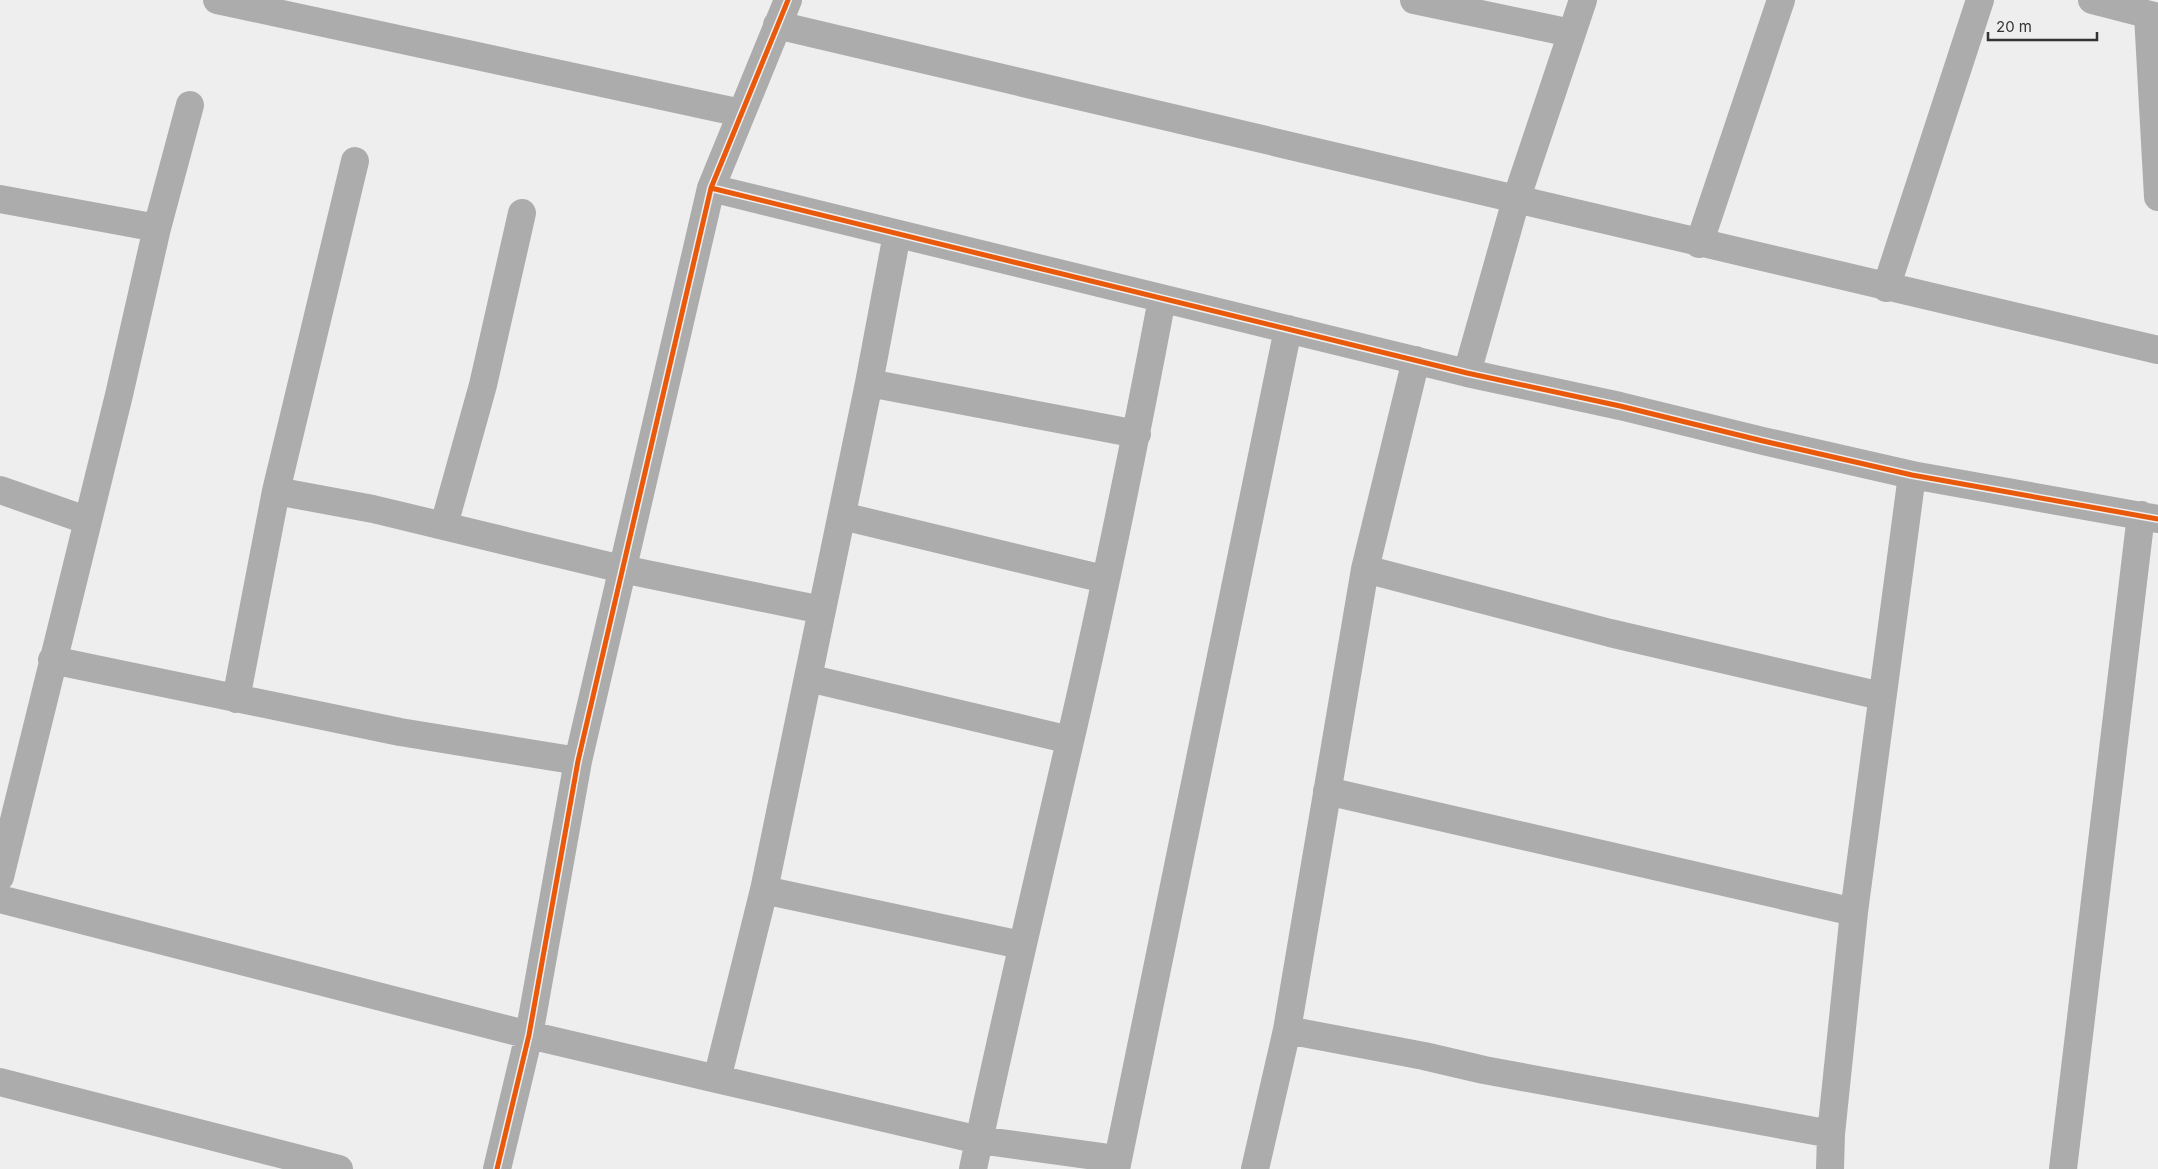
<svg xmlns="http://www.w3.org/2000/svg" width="2158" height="1169" viewBox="0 0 2158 1169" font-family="Inter,sans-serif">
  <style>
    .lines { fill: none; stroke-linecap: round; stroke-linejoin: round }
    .minor { stroke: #acacac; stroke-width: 28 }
    .cycleway-casing { stroke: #eeeeef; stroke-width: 8 }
    .cycleway { stroke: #e8590c; stroke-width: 5 }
  </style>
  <rect width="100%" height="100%" fill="#eeeeef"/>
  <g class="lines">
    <path class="minor" d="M217 0 741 113
      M1414 0 1571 33
      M2092 0 2158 17
      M2148 15 2158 197
      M777 25 2158 350
      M711 188 1467 373 1620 406 1763 441 1912 475 2158 519
      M0 199 157 228
      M1699 244 1781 0
      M1886 288 1980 0
      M1467 373 1516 200 1583 0
      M869 383 1137 434
      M0 490 86 520
      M276 491 373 509 622 569 822 610
      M842 516 1104 579
      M444 525 483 385 522 213
      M1365 569 1610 633 1881 696
      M52 660 400 732 578 761
      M808 678 1070 740
      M236 699 276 491 355 161
      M1327 791 1854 912
      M0 877 119 395 157 228 190 105
      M764 890 1021 945
      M0 899 529 1035 717 1079 979 1140 1117 1159
      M1287 1030 1424 1056 1484 1070 1831 1134
      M717 1079 764 890 869 383 897 234
      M0 1082 339 1169
      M497 1169 529 1035 578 761 711 188 788 0
      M973 1169C1003 1026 1037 884 1070 741 1104 595 1134 447 1162 299
      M1116 1169 1288 329
      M1255 1169 1287 1030 1365 569 1416 360
      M1830 1169 1831 1134 1854 912 1912 475
      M2063 1169 2141 515"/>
    <defs>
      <path id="cycleway" d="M711 188 1467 373 1620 406 1763 441 1912 475 2158 519
        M497 1169 529 1035 578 761 711 188 788 0"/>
    </defs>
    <use href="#cycleway" class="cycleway-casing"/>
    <use href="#cycleway" class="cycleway"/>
  </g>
  <path d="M1988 32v8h109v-8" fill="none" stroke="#333334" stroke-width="2.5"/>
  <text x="1996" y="32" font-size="15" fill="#333334" stroke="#eeeeef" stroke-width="4" paint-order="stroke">20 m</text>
</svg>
